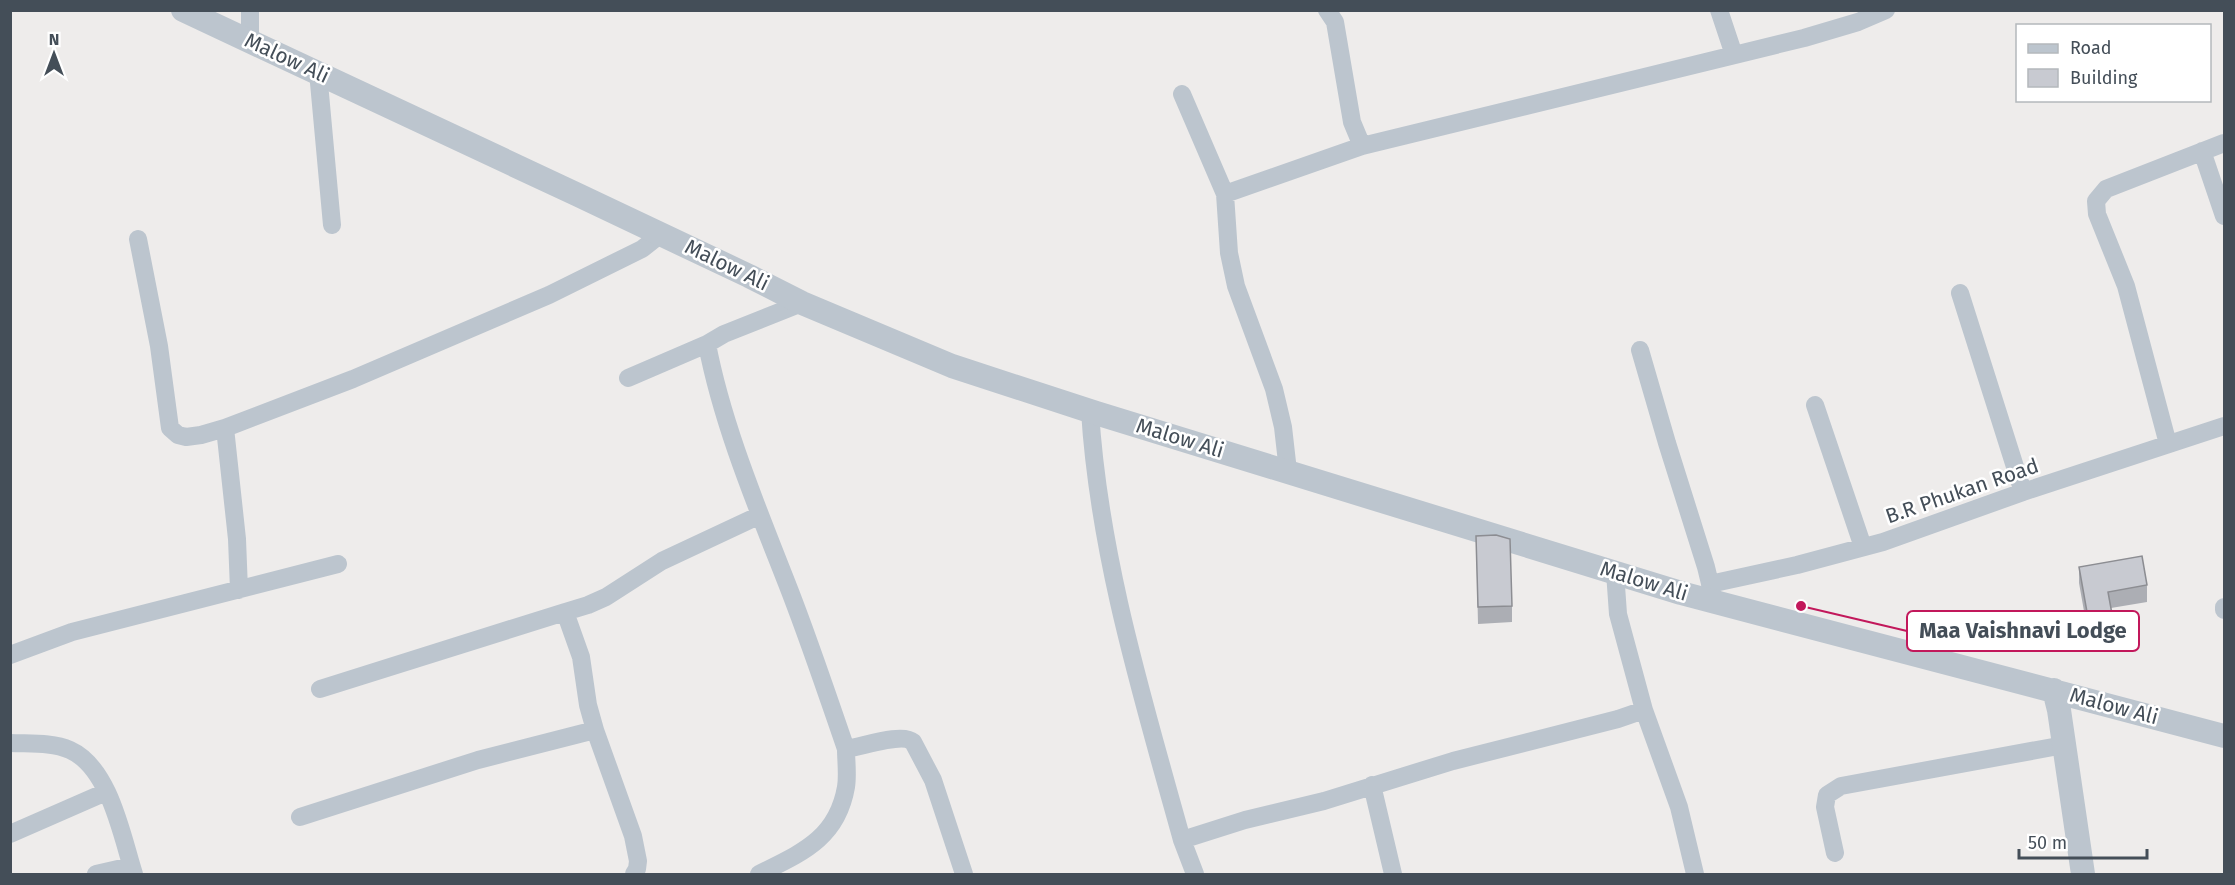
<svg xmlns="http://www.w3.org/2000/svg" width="2235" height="885" viewBox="0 0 2235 885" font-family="'Fira Sans',sans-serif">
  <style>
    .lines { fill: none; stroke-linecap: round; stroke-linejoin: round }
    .minor { stroke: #bcc5ce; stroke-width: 18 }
    .tertiary { stroke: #bcc5ce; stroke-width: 24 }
    .wall { fill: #acaeb4 }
    .building { fill: #c8cad1; stroke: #8c8d92; stroke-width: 1.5 }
    .labels { text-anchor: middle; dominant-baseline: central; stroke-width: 5; stroke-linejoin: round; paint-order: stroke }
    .street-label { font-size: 21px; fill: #444e58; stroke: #fff }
    .leader { fill: none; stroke: #c2185b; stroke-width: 2 }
    .callout-dot { fill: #c2185b; stroke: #fff; stroke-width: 2 }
    .callout { fill: #fff; stroke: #c2185b; stroke-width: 2 }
    .callout-label { font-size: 22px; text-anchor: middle; font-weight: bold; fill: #444e58 }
  </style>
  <rect width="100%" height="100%" fill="#eeeceb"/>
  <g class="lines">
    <path class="minor" d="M250 10V41
      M1327 10 1335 22 1352 122 1362 146
      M1719 10 1734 55
      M318 72 332 225
      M1182 94 1225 194
      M2202 151 2224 216
      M138 239 159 346 170 428 178 435 186 437 201 435 225 428 353 379 549 295 642 249 661 234
      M1960 293 2023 492
      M802 303 724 334 707 344C723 428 760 514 791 594 811 646 828 697 846 749 862 747 902 732 913 742L933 780 964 874
      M1640 350 1667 443 1706 567 1713 596
      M628 378 707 344
      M1815 405 1863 547
      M1090 411C1099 557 1143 699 1182 840L1195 874
      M225 428 237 539 239 590
      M2168 444 2126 286 2097 214 2096 201 2106 189 2224 143
      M1288 471 1283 427 1274 389 1236 286 1229 253 1225 194 1362 146 1804 38 1858 22 1886 10
      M1710 584 1797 565 1883 542 2023 492 2224 426
      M2224 607V610
      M10 655 72 632 338 564
      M320 689 565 612
      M1644 710 1679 807 1695 874
      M595 730 588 705 581 657 565 612 588 605 606 597 662 561 760 515
      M10 743C30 744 52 742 70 750 110 768 122 837 134 874
      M1372 785 1393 874
      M300 817 478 760 595 730 633 836 638 861 637 869 634 874
      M10 834 106 792
      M1182 840 1245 820 1324 801 1453 761 1618 719 1644 710 1618 614 1615 572
      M1835 853 1825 807 1827 795 1841 786 2064 745
      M96 874 131 866
      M759 874C801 853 837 839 846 787 848 775 846 761 846 749"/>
    <path class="tertiary" d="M183 10 576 194 749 276 802 303 952 366 1096 413 1681 593 2224 736
      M2054 690 2059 710 2083 874"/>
  </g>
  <path class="wall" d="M1476 536 1512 606V622L1478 624Z
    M2079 567 2147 585V602L2111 608 2114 625V641L2090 645 2079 583Z"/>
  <path class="building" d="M1496 535 1510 539 1512 606 1478 607 1476 536Z
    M2142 556 2147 585 2108 592 2114 625 2090 629 2079 567Z"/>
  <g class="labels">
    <g class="street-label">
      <text transform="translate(287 58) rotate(25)">Malow Ali</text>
      <text transform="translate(727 265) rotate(26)">Malow Ali</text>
      <text transform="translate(1180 438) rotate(17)">Malow Ali</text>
      <text transform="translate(1962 491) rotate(-19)">B.R Phukan Road</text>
      <text transform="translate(1644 581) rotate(17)">Malow Ali</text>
      <text transform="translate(2114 706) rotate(15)">Malow Ali</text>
    </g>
  </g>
  <path class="leader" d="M1801 606L1907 631"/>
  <circle class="callout-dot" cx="1801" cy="606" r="6"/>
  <rect class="callout" x="1907" y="611" width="232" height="40" rx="6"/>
  <g class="callout-label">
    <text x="2023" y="638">Maa Vaishnavi Lodge</text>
  </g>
  <rect width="2235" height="885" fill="none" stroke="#444e58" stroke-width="24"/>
  <rect x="2016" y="24" width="195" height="78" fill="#ffffff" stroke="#b4b8bc" stroke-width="1.5"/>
  <rect x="2028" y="44" width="30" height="9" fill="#bcc5ce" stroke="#b4b8bc" stroke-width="1.5"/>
  <text x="2070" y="54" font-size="18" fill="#444e58">Road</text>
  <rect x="2028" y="69" width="30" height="18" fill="#c8cad1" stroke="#b4b8bc" stroke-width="1.5"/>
  <text x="2070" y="84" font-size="18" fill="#444e58">Building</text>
  <g transform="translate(54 54)" stroke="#ffffff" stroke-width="4.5" paint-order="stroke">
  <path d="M0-4.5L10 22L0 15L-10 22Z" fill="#444e58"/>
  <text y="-9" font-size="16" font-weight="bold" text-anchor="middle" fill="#444e58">N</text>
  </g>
  <path d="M2019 849v9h128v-9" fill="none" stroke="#444e58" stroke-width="3"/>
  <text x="2028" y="849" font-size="18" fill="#444e58" stroke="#ffffff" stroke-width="4.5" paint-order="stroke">50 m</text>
</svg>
